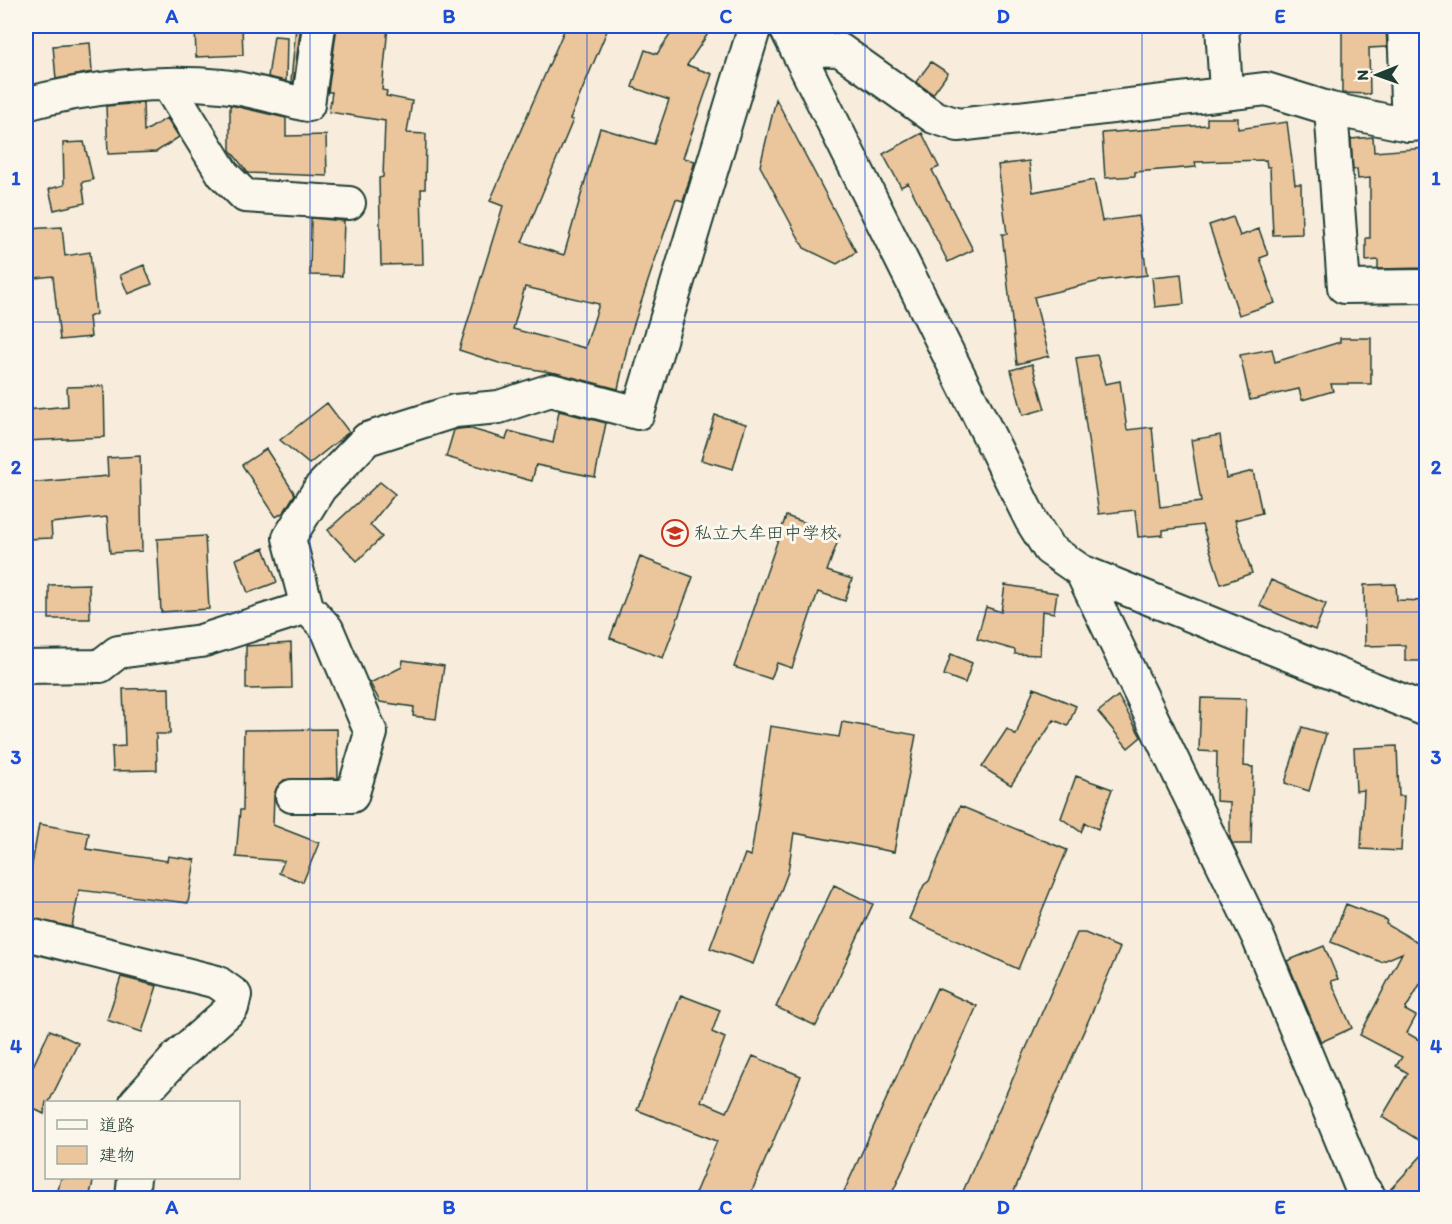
<svg xmlns="http://www.w3.org/2000/svg" width="1452" height="1224" viewBox="0 0 1452 1224" font-family="Itim,'Klee One',sans-serif">
  <style>
    .building { fill: #ebc69c; stroke: #1f3d34; stroke-width: 1.5; fill-rule: evenodd }
    .lines { fill: none; stroke-linecap: round; stroke-linejoin: round }
    .minor-casing { stroke: #1f3d34; stroke-width: 36 }
    .minor { stroke: #fbf7ec; stroke-width: 32 }
    .grid { fill: none; stroke: #1d4ed8; stroke-width: 1.5; stroke-opacity: 0.55 }
    .labels { text-anchor: middle; dominant-baseline: central; stroke-width: 6; stroke-linejoin: round; paint-order: stroke }
    .poi-label { font-size: 18px; fill: #1f3d34; stroke: #fbf7ec; text-anchor: start }
    .neatline { fill: none; stroke: #1d4ed8; stroke-width: 2 }
    .grid-label { font-size: 20px; text-anchor: middle; font-weight: bold; fill: #1d4ed8 }
  </style>
  <rect width="100%" height="100%" fill="#f8eddc"/>
  <filter id="ink" filterUnits="userSpaceOnUse"><feTurbulence type="fractalNoise" baseFrequency=".0167" numOctaves="2"/><feDisplacementMap in="SourceGraphic" scale="12" xChannelSelector="R" yChannelSelector="G"/><feConvolveMatrix kernelMatrix="1 2 1 2 8 2 1 2 1" color-interpolation-filters="sRGB"/></filter>
  <g filter="url(#ink)">
    <path class="building" d="M195 26H242L243 55 196 57Z
      M296 26H301L293 83 291 82Z
      M337 26H388L382 90 387 91 386 96 412 101 407 133 426 134 425 189H421L423 264 381 265 379 178 383 177 385 121 329 112 332 92H328Z
      M566 26H609L570 119 573 120 522 242 564 255 600 128 654 144 669 100 632 87 645 50 657 54 676 26H713L687 65 712 74 683 158 695 161 683 201 676 199 654 263 629 339 618 389 556 373 502 364 459 350 503 206 490 201ZM525 287 599 304 585 348 513 329Z
      M1342 26H1386L1387 47 1369 48 1370 94 1342 93Z
      M274 36 287 37 286 81 268 77Z
      M90 43 92 72 56 79 53 46Z
      M931 62 948 73 933 94 916 82Z
      M776 99 856 252 837 264 804 248 760 166Z
      M143 103 144 132 167 118 179 137 156 152 108 154 106 106Z
      M230 105 286 118V136L326 135 327 176 248 173 230 150Z
      M1207 118H1238V129L1287 122 1295 184H1301L1302 234 1273 235 1270 167H1267L1266 160 1195 162 1196 167 1135 172V176L1105 178 1102 133 1207 125Z
      M922 133 939 167 932 170 973 250 948 262 908 183 901 187 883 154Z
      M1373 137 1374 152 1426 148V268L1378 269V260L1366 261V238H1370V178L1358 179 1357 169 1353 170 1351 139Z
      M84 142 93 180 82 182 85 203 54 210 49 189 64 185 63 143Z
      M1029 161 1033 192 1094 180 1102 221 1139 216 1147 275 1104 280 1034 297 1049 356 1017 364 1002 234H1007L998 165Z
      M1233 217 1240 236 1259 229 1268 255 1260 258 1275 303 1239 315 1209 225Z
      M311 218 344 221 342 276 310 275Z
      M62 227 65 256 90 252 96 314 89 317 91 337 60 340 53 276 26 279V229Z
      M144 265 152 284 128 294 120 275Z
      M1181 274 1184 304 1155 307 1152 277Z
      M1340 338H1371V384H1331L1333 391 1302 400 1299 389 1250 400 1240 355 1272 349 1275 362 1340 342Z
      M1097 355 1105 384 1120 381 1127 430 1152 427 1160 507 1201 502 1191 440 1220 435 1226 478 1253 471 1262 513 1235 520 1252 573 1221 584 1202 525 1163 530V535L1138 537 1135 510 1099 514 1076 358Z
      M1032 364 1045 409 1023 415 1011 370Z
      M104 386 105 437 26 441V410L68 406 67 387Z
      M327 403 349 432 309 464 280 440Z
      M559 411 606 423 595 477 536 465 532 481 446 457 454 430 459 429 468 428 506 439 509 431 553 443Z
      M715 415 746 424 733 469 701 460Z
      M266 449 295 494 284 512 276 517 242 465Z
      M140 456 142 551 110 553 107 517 51 523 52 538 26 539V483L108 476 107 458Z
      M380 482 395 494 370 525 382 537 357 561 328 530Z
      M786 516 840 535 827 571 852 579 845 601 818 592 792 668 777 663 771 679 734 667Z
      M205 536 209 609 161 612 157 539Z
      M264 548 277 582 248 593 236 559Z
      M640 557 693 577 663 658 610 638Z
      M1271 580 1326 604 1315 630 1260 606Z
      M89 584 90 619H49V585Z
      M1396 584 1397 600 1426 601 1425 661H1405V645L1365 646 1364 585Z
      M1005 585 1057 593 1054 613 1042 611 1040 655 1015 654V650L977 639 986 607 1001 612Z
      M291 643 292 688 246 689V646Z
      M951 654 972 663 965 683 944 675Z
      M403 660 444 666 436 719 413 716 414 707 380 702 370 683 402 667Z
      M169 688 170 734H156L157 770 113 771 112 747 125 746 123 689Z
      M1034 688 1076 706 1068 726 1054 720 1011 785 982 767 1007 729 1016 735Z
      M1118 696 1141 737 1128 748 1098 712Z
      M1201 698 1246 699 1244 766 1253 767 1251 844H1233L1230 839V802L1216 801 1217 752 1199 751Z
      M842 722 916 735 894 852 794 833 788 872 753 964 710 948 745 854 751 856 770 726 839 737Z
      M1302 727 1326 734 1309 791 1285 783Z
      M337 729 338 778 284 780 277 787 274 795 273 825 319 843 303 882 279 873 284 861 236 857 240 810H243L244 730Z
      M1397 746 1399 796H1404L1401 851 1361 849 1364 790 1356 791 1354 748Z
      M1076 776 1112 789 1098 829 1085 823 1081 832 1061 818Z
      M960 806 1067 850 1018 969 909 919 924 885 929 881Z
      M39 824 89 833 86 849 167 861 168 856 195 860 188 903 79 890 72 927 26 917V899Z
      M834 885 873 904 816 1026 776 1007Z
      M1346 904 1387 920 1386 924 1426 947V974L1405 1010 1416 1016 1407 1033 1426 1044V1145L1382 1117 1408 1073 1396 1066 1402 1057 1360 1035 1402 953 1381 962 1331 942Z
      M1077 933H1085L1120 948 1011 1198H960Z
      M1324 946 1338 979 1331 981 1352 1028 1321 1042 1287 961Z
      M121 977 157 986 142 1032 107 1020Z
      M937 988 977 1006 890 1198H841Z
      M681 995 720 1010 712 1032 725 1038 701 1101 727 1112 753 1056 801 1076 749 1198H693L717 1141 637 1110Z
      M50 1030 78 1043 49 1102H46L44 1114 26 1105V1081Z
      M1426 1151V1198H1388L1387 1193Z
      M61 1178H94L89 1198H56Z"/>
    <g class="lines">
      <defs>
        <path id="minor" d="M785 26 1031 520 1049 549 1081 571 1426 710
          M1222 26 1226 92
          M1404 26 1408 125
          M797 49 840 50 934 117 958 125 1266 89 1331 109 1408 125 1426 124
          M168 85 223 174 245 196 349 203
          M26 104C88 87 158 80 222 86 251 89 280 99 308 105L319 26
          M1331 109 1344 287 1426 286
          M1081 571 1258 937 1360 1185 1370 1198
          M26 667 100 666 118 652 201 641 307 607 289 538 320 488 367 439 455 411 499 407 551 390 638 413 755 26
          M292 796H352L371 733 327 629 307 607
          M26 934 217 982 235 995 232 1008 177 1057 136 1102
          M132 1198 134 1178"/>
      </defs>
      <use href="#minor" class="minor-casing"/>
      <use href="#minor" class="minor"/>
    </g>
  </g>
  <path class="grid" d="M310 26V1198M587 26V1198M865 26V1198M1142 26V1198M26 322H1426M26 612H1426M26 902H1426"/>
  <defs>
    <symbol id="school-ring" viewBox="-11 -11 22 22"><circle r="9.5" fill="#fbf7ec" stroke="#c8321e" stroke-width="1.5"/><path d="M0-5L7-2L0 1L-7-2ZM-4 1L0 2.5L4 1V4Q0 6-4 4Z" fill="#c8321e"/></symbol>
  </defs>
  <g fill-rule="evenodd">
    <use href="#school-ring" x="660" y="518" width="30" height="30"/>
  </g>
  <g class="labels">
    <g class="poi-label">
      <text x="694" y="533">私立大牟田中学校</text>
    </g>
  </g>
  <rect width="1452" height="1224" fill="none" stroke="#fbf7ec" stroke-width="66"/>
  <rect x="45" y="1101" width="195" height="78" fill="#fbf7ec" stroke="#a3ada2" stroke-width="1.5"/>
  <rect x="57" y="1120" width="30" height="9" fill="#fbf7ec" stroke="#a3ada2" stroke-width="1.5"/>
  <text x="99" y="1131" font-size="18" fill="#1f3d34">道路</text>
  <rect x="57" y="1146" width="30" height="18" fill="#ebc69c" stroke="#a3ada2" stroke-width="1.5"/>
  <text x="99" y="1161" font-size="18" fill="#1f3d34">建物</text>
  <g transform="translate(1377 75) rotate(269)" stroke="#fbf7ec" stroke-width="4.5" paint-order="stroke">
  <path d="M0-4.5L10 22L0 15L-10 22Z" fill="#1f3d34"/>
  <text y="-9" font-size="16" font-weight="bold" text-anchor="middle" fill="#1f3d34">N</text>
  </g>
  <rect x="33" y="33" width="1386" height="1158" class="neatline"/>
  <g class="grid-label">
    <text x="172" y="23">A</text>
    <text x="449" y="23">B</text>
    <text x="726" y="23">C</text>
    <text x="1003" y="23">D</text>
    <text x="1280" y="23">E</text>
    <text x="16" y="185">1</text>
    <text x="1436" y="185">1</text>
    <text x="16" y="474">2</text>
    <text x="1436" y="474">2</text>
    <text x="16" y="764">3</text>
    <text x="1436" y="764">3</text>
    <text x="16" y="1053">4</text>
    <text x="1436" y="1053">4</text>
    <text x="172" y="1214">A</text>
    <text x="449" y="1214">B</text>
    <text x="726" y="1214">C</text>
    <text x="1003" y="1214">D</text>
    <text x="1280" y="1214">E</text>
  </g>
</svg>
